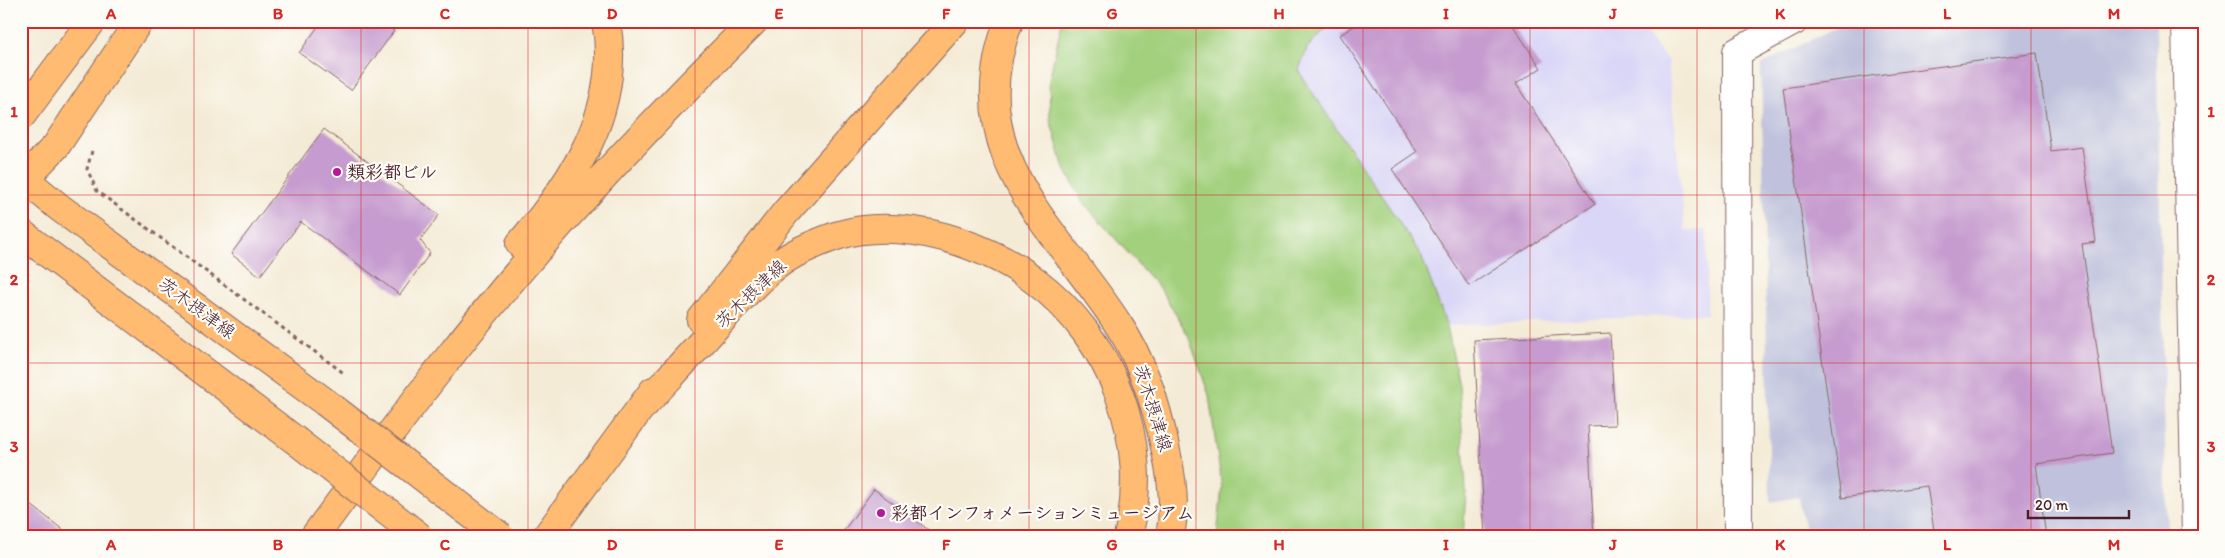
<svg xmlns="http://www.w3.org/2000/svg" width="2225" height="558" viewBox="0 0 2225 558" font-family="Itim,'Klee One',sans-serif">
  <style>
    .built { fill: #d9d6f7 }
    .industrial { fill: #c0c2dd }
    .green { fill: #a2d07d; stroke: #767854 }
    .building { fill: #c69bcf }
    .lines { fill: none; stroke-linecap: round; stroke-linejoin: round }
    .minor-casing { stroke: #866667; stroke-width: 30 }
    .major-casing { stroke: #866667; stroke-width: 30 }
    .path { stroke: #866667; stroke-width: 3; stroke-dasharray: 4 4; stroke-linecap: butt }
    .minor { stroke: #fff; stroke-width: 28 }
    .major { stroke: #febb71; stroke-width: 28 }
    .major-bridge-casing { stroke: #866667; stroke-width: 30; stroke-linecap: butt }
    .major-bridge { stroke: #febb71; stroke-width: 28 }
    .grid { fill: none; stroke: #d62828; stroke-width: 1; stroke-opacity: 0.55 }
    .poi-dot { fill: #b5179e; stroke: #fdfcf7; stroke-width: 2 }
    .labels { text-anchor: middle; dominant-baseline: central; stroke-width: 4.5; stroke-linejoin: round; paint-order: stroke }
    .poi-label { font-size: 18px; font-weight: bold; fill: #4a1f2b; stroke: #fdfcf7; text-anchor: start }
    .street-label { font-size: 18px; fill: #4a1f2b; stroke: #fdfcf7 }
    .neatline { fill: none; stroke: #d62828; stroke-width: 2 }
    .grid-label { font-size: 16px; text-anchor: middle; font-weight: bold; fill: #d62828 }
  </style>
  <rect width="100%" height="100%" fill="#fdfcf7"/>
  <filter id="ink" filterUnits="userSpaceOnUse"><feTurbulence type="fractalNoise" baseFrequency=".02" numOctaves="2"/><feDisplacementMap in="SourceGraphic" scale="10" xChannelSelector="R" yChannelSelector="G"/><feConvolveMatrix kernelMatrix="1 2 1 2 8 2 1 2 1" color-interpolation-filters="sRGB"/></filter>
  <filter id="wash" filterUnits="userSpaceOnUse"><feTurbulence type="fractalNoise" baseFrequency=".0096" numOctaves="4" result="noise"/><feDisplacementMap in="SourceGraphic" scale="20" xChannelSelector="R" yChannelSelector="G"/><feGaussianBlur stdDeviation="1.12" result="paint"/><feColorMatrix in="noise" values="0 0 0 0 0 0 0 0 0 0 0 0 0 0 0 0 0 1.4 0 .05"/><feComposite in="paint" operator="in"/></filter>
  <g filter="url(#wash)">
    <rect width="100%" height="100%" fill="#f4ebd6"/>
    <path class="built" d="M1333 21H1636L1668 61 1685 230H1707V314L1447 326 1421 255 1304 80 1299 70 1307 48Z"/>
    <path class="industrial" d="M1849 21 2156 22 2167 537H1806L1799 497 1770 502 1761 65Z"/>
    <path class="green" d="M1062 21H1333L1307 48 1299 70 1304 80 1421 255 1447 326 1459 385 1466 491 1463 537H1217L1222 488 1209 395 1188 335 1161 290 1082 201 1063 165 1050 119 1049 81Z"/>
    <g id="blocks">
      <path class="building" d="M322 21H381L394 31 351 90 299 53Z
        M1362 21H1510L1541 68 1516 84 1595 204 1469 286 1392 169 1417 152 1340 35Z
        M2037 53 2051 151 2082 147 2096 242 2082 244 2112 453 2036 464 2046 537H1935L1927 486 1842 498 1783 88Z
        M324 129 439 215 420 240 430 253 400 295 301 222 260 276 231 254Z
        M1610 333 1615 425 1588 426 1594 537H1485L1474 340Z
        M874 489 938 537H839Z
        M21 497 72 537H21Z"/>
    </g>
  </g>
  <g filter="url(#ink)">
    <use href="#blocks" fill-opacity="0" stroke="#866667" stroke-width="1"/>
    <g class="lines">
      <defs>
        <path id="minor" d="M2186 21 2196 537
          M1738 537 1737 52 1794 21"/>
        <path id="major" d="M1009 21C958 155 1054 225 1118 324 1143 362 1156 403 1165 447 1172 477 1176 506 1170 537
          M21 116 92 21
          M21 176 60 208 325 402
          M21 182 56 146 139 21
          M21 233 295 440
          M520 244C574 180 622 109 606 21
          M701 320 786 212 955 21
          M644 405C666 381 689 357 711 332 736 305 761 272 794 254 807 247 822 241 836 236 875 223 922 229 960 242 986 251 1012 263 1034 280 1112 338 1152 442 1128 537
          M314 537C358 478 401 418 446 361 540 240 646 128 754 21
          M546 537 653 391"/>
      </defs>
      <use href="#minor" class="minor-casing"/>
      <use href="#major" class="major-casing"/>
      <path class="path" d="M92 151 87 169 97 191 345 374"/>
      <use href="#minor" class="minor"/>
      <use href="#major" class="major"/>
      <defs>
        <path id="major-bridge" d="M325 402 501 537
          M295 440 420 537"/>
      </defs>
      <use href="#major-bridge" class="major-bridge-casing"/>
      <use href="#major-bridge" class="major-bridge"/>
    </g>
  </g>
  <path class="grid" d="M194 21V537M361 21V537M528 21V537M695 21V537M862 21V537M1029 21V537M1196 21V537M1363 21V537M1530 21V537M1697 21V537M1864 21V537M2031 21V537M21 195H2204M21 363H2204"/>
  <g class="poi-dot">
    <circle cx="337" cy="172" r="5"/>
    <circle cx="881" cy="513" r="5"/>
  </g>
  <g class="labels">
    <g class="poi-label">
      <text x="347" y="172">類彩都ビル</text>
      <text x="891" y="513">彩都インフォメーションミュージアム</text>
    </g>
    <g class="street-label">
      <text transform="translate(751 294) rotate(-44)">茨木摂津線</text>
      <text transform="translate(197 308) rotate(36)">茨木摂津線</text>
      <text transform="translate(1153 408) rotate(73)">茨木摂津線</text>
    </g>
  </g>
  <rect width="2225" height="558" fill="none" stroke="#fdfcf7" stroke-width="55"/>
  <path d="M2028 510v8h101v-8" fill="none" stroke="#4a1f2b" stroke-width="2.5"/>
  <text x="2035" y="510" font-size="15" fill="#4a1f2b" stroke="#fdfcf7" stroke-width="4" paint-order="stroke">20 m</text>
  <rect x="28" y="28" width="2170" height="502" class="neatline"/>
  <g class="grid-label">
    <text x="111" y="19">A</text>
    <text x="278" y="19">B</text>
    <text x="445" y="19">C</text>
    <text x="612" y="19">D</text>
    <text x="779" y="19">E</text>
    <text x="946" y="19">F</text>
    <text x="1112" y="19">G</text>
    <text x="1279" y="19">H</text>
    <text x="1446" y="19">I</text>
    <text x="1613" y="19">J</text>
    <text x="1780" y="19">K</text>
    <text x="1947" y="19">L</text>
    <text x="2114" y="19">M</text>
    <text x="14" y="117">1</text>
    <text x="2211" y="117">1</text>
    <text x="14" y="285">2</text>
    <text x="2211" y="285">2</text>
    <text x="14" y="452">3</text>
    <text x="2211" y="452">3</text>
    <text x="111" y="550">A</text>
    <text x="278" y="550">B</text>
    <text x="445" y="550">C</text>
    <text x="612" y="550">D</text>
    <text x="779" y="550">E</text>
    <text x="946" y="550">F</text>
    <text x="1112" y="550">G</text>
    <text x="1279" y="550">H</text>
    <text x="1446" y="550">I</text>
    <text x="1613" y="550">J</text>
    <text x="1780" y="550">K</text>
    <text x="1947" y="550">L</text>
    <text x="2114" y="550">M</text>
  </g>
</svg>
